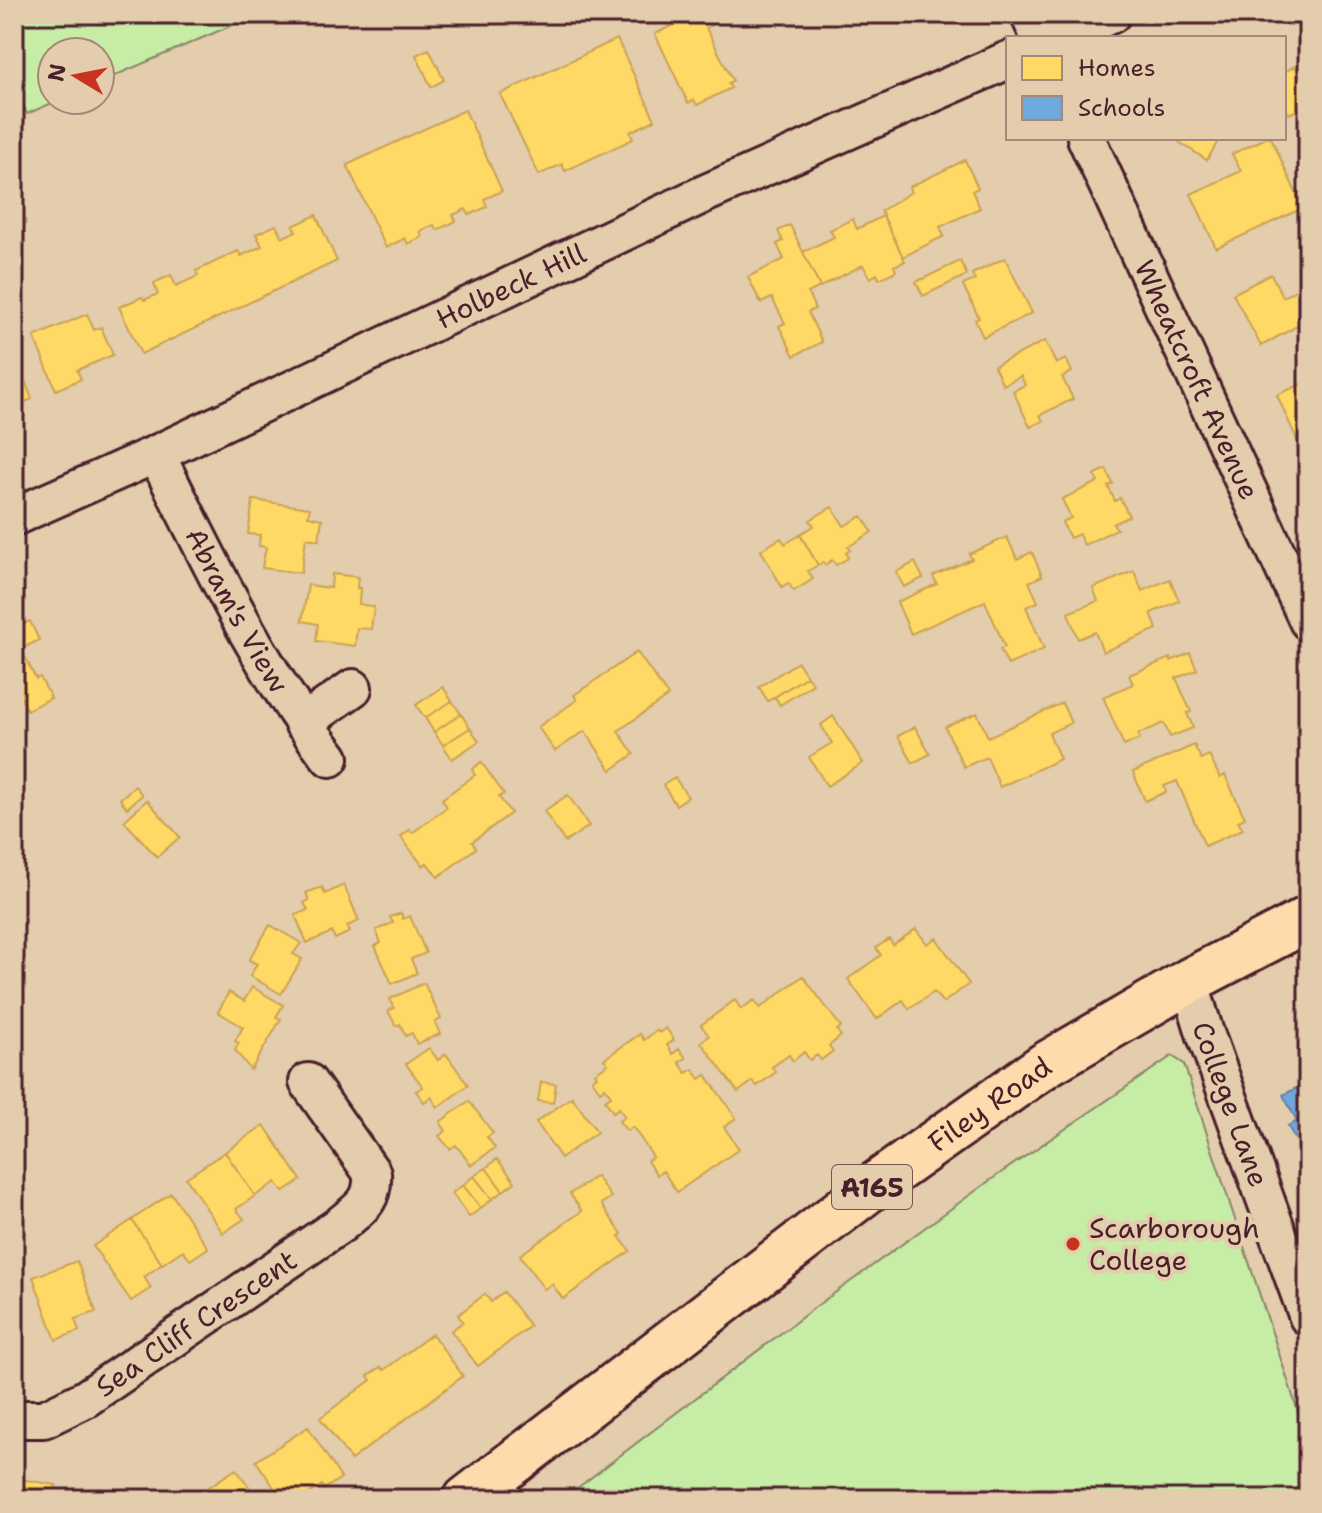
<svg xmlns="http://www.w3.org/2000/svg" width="1322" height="1513" viewBox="0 0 1322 1513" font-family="'Shantell Sans',sans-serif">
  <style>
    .green { fill: #c7eca6; stroke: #888668; stroke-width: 2 }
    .homes { fill: #ffd966; stroke: #c9a154; stroke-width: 2 }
    .schools { fill: #6fa8dc; stroke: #647fa7; stroke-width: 2 }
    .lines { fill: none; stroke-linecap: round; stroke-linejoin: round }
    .minor-casing { stroke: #4a1f2b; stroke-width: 42 }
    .trunk-casing { stroke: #4a1f2b; stroke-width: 50 }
    .minor { stroke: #e3cdac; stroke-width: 36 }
    .trunk { stroke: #fedbac; stroke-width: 44 }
    .poi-dot { fill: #c8321e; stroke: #e3cdac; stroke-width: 3 }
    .labels { text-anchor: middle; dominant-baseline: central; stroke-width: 8; stroke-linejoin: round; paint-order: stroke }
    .shield { fill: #e3cdac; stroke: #785352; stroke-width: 2 }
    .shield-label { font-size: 26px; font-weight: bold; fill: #4a1f2b }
    .street-label { font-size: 28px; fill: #4a1f2b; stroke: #e3cdac }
    .poi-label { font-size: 28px; fill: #4a1f2b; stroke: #e3cdac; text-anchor: start }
  </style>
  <rect width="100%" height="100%" fill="#e3cdac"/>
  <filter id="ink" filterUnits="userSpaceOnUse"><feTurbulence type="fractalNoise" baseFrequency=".0125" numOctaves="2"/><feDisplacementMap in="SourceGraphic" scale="16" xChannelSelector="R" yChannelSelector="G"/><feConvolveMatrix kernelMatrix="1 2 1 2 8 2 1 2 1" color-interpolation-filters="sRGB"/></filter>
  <g filter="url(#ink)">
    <path class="green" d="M14 14H258L100 82V52H52V100H59L27 114 14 83Z
      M1172 1056 1184 1064 1308 1442V1499H563L814 1308 992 1179Z"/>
    <path class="homes" d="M696 14H719L722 20 706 28 733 81 728 83 731 88 697 105 694 100 688 103 655 34Z
      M617 39 655 120 630 132 633 139 565 171 562 164 539 175 500 94Z
      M429 49 444 80 431 87 416 55Z
      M1295 66 1308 93V105L1289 114 1284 104V72Z
      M465 110 502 191 484 199 487 207 469 215 466 209 453 215 456 221 437 230 434 225 420 231 422 237 408 244 405 238 386 248 347 165Z
      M1173 138H1220L1207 160Z
      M1266 138H1271L1303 208 1216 248 1191 194 1241 171 1232 154Z
      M965 160 978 188 972 191 980 208 940 227 944 236 903 257 881 211 911 192 909 187Z
      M316 215 337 261 141 354 119 307 142 297 144 300 158 294 154 283 171 275 176 286 198 276 196 271 238 251 241 256 262 246 256 234 276 225 282 238 296 231 293 226Z
      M883 216 905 261 894 266 896 271 879 279 877 274 870 278 863 265 820 287 803 252 834 237 830 230 853 219 857 229Z
      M790 225 820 287 808 293 815 309 808 312 822 342 794 356 779 326 785 323 772 298 761 303 748 277 784 259 777 244 783 241 778 231Z
      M1005 258 1032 313 983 337 975 320 979 318 963 285 975 280 972 274Z
      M960 261 967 275 923 296 916 282Z
      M1271 274 1283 297 1308 283V320L1261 346 1233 294Z
      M87 314 94 330 101 327 113 355 77 370 81 379 56 390 34 337Z
      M1045 341 1056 364 1066 359 1072 372 1062 377 1073 399 1040 415 1043 421 1030 427 1013 391 1025 385 1021 376 1003 385 994 366Z
      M14 353 32 399 14 407Z
      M1308 381V459L1306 460 1277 395Z
      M1106 469 1113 484 1108 486 1115 501 1120 498 1129 516 1113 524 1117 529 1084 545 1079 534 1070 538 1062 522 1071 518 1062 499 1098 482 1094 475Z
      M253 500 310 508 308 516 322 519 319 540 306 538 301 573 262 568 266 547 259 546 260 535 248 534Z
      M832 507 844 526 862 516 872 532 848 547 850 550 846 553 848 558 836 565 832 560 825 565 823 562 818 565 800 534 814 526 810 520Z
      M800 535 818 565 808 571 813 579 794 591 788 583 782 587 761 550 781 538 785 544Z
      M1007 537 1017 559 1032 552 1042 576 1029 582 1038 602 1026 607 1044 649 1008 665 1000 649 1005 647 985 601 911 634 897 602 937 584 933 576 972 559 969 554Z
      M915 562 923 578 904 587 896 572Z
      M1134 571 1142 591 1170 579 1179 601 1151 613 1157 629 1103 652 1095 632 1078 639 1068 613 1098 601 1093 588Z
      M332 574 358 577 357 588H360L359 604 374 607 371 629 357 628 355 646 316 641 318 624 302 621 308 585 331 588Z
      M14 611 21 625 30 621 39 640 21 649 36 679 40 677 51 698 27 710 17 689 14 690Z
      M637 652 668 696 618 731 634 754 611 770 585 731 555 751 538 727 577 700 574 695Z
      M1190 653 1197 670 1176 678 1191 712 1187 713 1193 728 1170 737 1164 723 1138 734 1140 739 1124 746 1103 697 1133 684 1129 675 1170 658 1171 661Z
      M798 662 807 676 768 701 759 687Z
      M807 676 813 684 780 705 775 697Z
      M443 687 452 701 425 718 416 705Z
      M452 701 461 714 434 732 425 718Z
      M1062 703 1071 723 1049 733 1060 759 1000 787 987 757 964 767 945 727 977 713 988 737Z
      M461 714 470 728 443 745 434 732Z
      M833 716 863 763 827 786 809 757 832 743 821 725Z
      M915 727 930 754 913 763 898 736Z
      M470 728 479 741 452 759 443 745Z
      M1194 745 1201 759 1209 755 1220 778 1225 775 1245 818 1238 821 1243 829 1205 846 1177 781 1164 786 1166 792 1145 801 1133 772Z
      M481 762 504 794 499 797 511 813 472 842 476 848 438 877 427 863 423 866 401 837 410 829 412 833 447 807 442 799 475 775 472 770Z
      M675 778 688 797 676 805 663 785Z
      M135 786 142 795 127 808 120 799Z
      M568 795 589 826 565 842 544 811Z
      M147 800 180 837 157 857 124 821Z
      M344 885 359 921 347 926 350 932 335 939 332 932 307 943 295 915 308 910 304 903 309 900 306 893 322 887 325 894Z
      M401 913 403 919 410 916 426 953 411 959 417 973 392 984 375 946 381 943 376 930 393 923 390 917Z
      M270 925 301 943 293 954 302 959 281 994 250 976 257 964 249 960Z
      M916 929 927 944 936 938 969 984 943 1003 934 992 909 1009 903 1000 877 1019 848 979 881 955 876 948 889 939 893 945Z
      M803 976 841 1027 837 1030 841 1036 829 1046 833 1051 821 1060 817 1055 810 1060 804 1052 793 1061 789 1055 772 1067 776 1072 757 1086 753 1081 738 1092 701 1042 709 1036 701 1025 735 1000 741 1009 754 1000 760 1008Z
      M424 983 441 1019 435 1022 440 1034 417 1044 412 1033 406 1036 400 1024 396 1026 388 1011 394 1008 390 999Z
      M252 987 283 1005 276 1017 281 1019 251 1070 235 1050 239 1043 235 1041 243 1027 218 1012 229 992 244 1001Z
      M666 1028 674 1040 667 1045 673 1054 679 1049 686 1058 679 1062 686 1073 693 1069 700 1079 706 1075 736 1118 724 1127 739 1149 677 1192 663 1171 657 1175 647 1161 653 1157 633 1127 627 1131 619 1121 625 1117 619 1108 613 1112 605 1100 611 1096 605 1087 600 1091 592 1080 597 1076 595 1073 608 1064 604 1059 640 1034 644 1040 657 1030 659 1033Z
      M429 1048 438 1060 446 1054 468 1085 438 1107 431 1097 424 1102 416 1091 423 1087 406 1064Z
      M541 1082 556 1084 553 1103 538 1101Z
      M572 1097 597 1132 561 1158 536 1122Z
      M469 1101 493 1133 487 1137 495 1148 471 1165 456 1145 450 1149 439 1136 446 1131 440 1122Z
      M264 1125 301 1180 283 1192 276 1182 255 1196 225 1152Z
      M225 1152 255 1196 236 1209 244 1219 223 1233 186 1178Z
      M497 1159 515 1182 503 1191 486 1168Z
      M486 1168 503 1191 492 1199 474 1176Z
      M474 1176 492 1199 481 1208 463 1185Z
      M596 1176 611 1197 601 1204 622 1234 619 1236 630 1251 563 1299 552 1284 544 1289 520 1255 582 1211 570 1194Z
      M463 1185 481 1208 469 1217 452 1193Z
      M171 1193 208 1248 190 1260 183 1250 162 1264 132 1220Z
      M132 1220 162 1264 144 1277 151 1288 131 1301 93 1246Z
      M77 1261 96 1312 75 1319 79 1331 56 1340 33 1277Z
      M504 1292 530 1326 478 1366 451 1331 463 1322 458 1315 485 1294 491 1302Z
      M432 1334 463 1376 351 1460 320 1418 371 1380 368 1376 381 1367 384 1370Z
      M308 1427 341 1478 324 1489 322 1485 301 1499H282L256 1461Z
      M236 1469 258 1499H209L203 1491Z
      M14 1478 56 1485 54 1499H14Z"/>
    <path class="schools" d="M1308 1082V1163L1288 1126 1297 1121 1283 1095Z"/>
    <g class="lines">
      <defs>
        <g id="minor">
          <path d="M1029 14 1040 38"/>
          <path d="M1060 38 1112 14"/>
          <path id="s1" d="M1086 138 1308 621"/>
          <path id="s2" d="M156 454C209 559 257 665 330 758"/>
          <path id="s3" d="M14 517 156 454 704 194 1008 60"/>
          <path d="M303 723 353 688"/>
          <path id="s4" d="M1189 981 1205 1033 1308 1317"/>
          <path id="s5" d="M14 1419H44L85 1399 340 1225C360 1208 374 1202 372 1173L308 1082"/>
        </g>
        <g id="trunk">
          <path id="s6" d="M466 1499 875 1185 1045 1065 1189 981 1308 919"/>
        </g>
      </defs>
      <use href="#minor" class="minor-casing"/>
      <use href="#trunk" class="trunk-casing"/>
      <use href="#minor" class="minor"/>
      <use href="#trunk" class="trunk"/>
    </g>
  </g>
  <circle class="poi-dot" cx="1073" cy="1244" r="8"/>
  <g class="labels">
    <rect class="shield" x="832" y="1165" width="80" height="44" rx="6"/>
    <g class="shield-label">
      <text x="872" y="1187">A165</text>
    </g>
    <g class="street-label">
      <text stroke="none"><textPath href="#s3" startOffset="548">Holbeck Hill</textPath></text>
      <text stroke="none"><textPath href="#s1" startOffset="266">Wheatcroft Avenue</textPath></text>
      <text stroke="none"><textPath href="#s2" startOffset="176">Abram's View</textPath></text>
      <text stroke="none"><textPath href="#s6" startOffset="656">Filey Road</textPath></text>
      <text stroke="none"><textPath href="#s4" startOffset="130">College Lane</textPath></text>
      <text stroke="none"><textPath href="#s5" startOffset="210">Sea Cliff Crescent</textPath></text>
    </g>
    <g class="poi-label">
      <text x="1089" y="1228">Scarborough<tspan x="1089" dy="32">College</tspan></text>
    </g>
  </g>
  <rect width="1322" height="1513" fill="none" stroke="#e3cdac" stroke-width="48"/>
  <rect x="24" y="24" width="1274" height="1465" fill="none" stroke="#4a1f2b" stroke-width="3" filter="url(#ink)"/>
  <rect x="1006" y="36" width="280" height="104" fill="#e3cdac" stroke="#a68778" stroke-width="2"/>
  <rect x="1022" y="56" width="40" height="24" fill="#ffd966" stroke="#a68778" stroke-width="2"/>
  <text x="1078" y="76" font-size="24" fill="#4a1f2b">Homes</text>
  <rect x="1022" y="96" width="40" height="24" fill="#6fa8dc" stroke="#a68778" stroke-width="2"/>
  <text x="1078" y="116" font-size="24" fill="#4a1f2b">Schools</text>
  <g transform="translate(76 76) rotate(280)"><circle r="38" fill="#e3cdac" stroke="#a68778" stroke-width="2"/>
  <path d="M0-6L14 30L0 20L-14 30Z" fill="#c8321e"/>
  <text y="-12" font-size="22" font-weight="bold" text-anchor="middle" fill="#4a1f2b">N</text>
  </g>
</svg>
